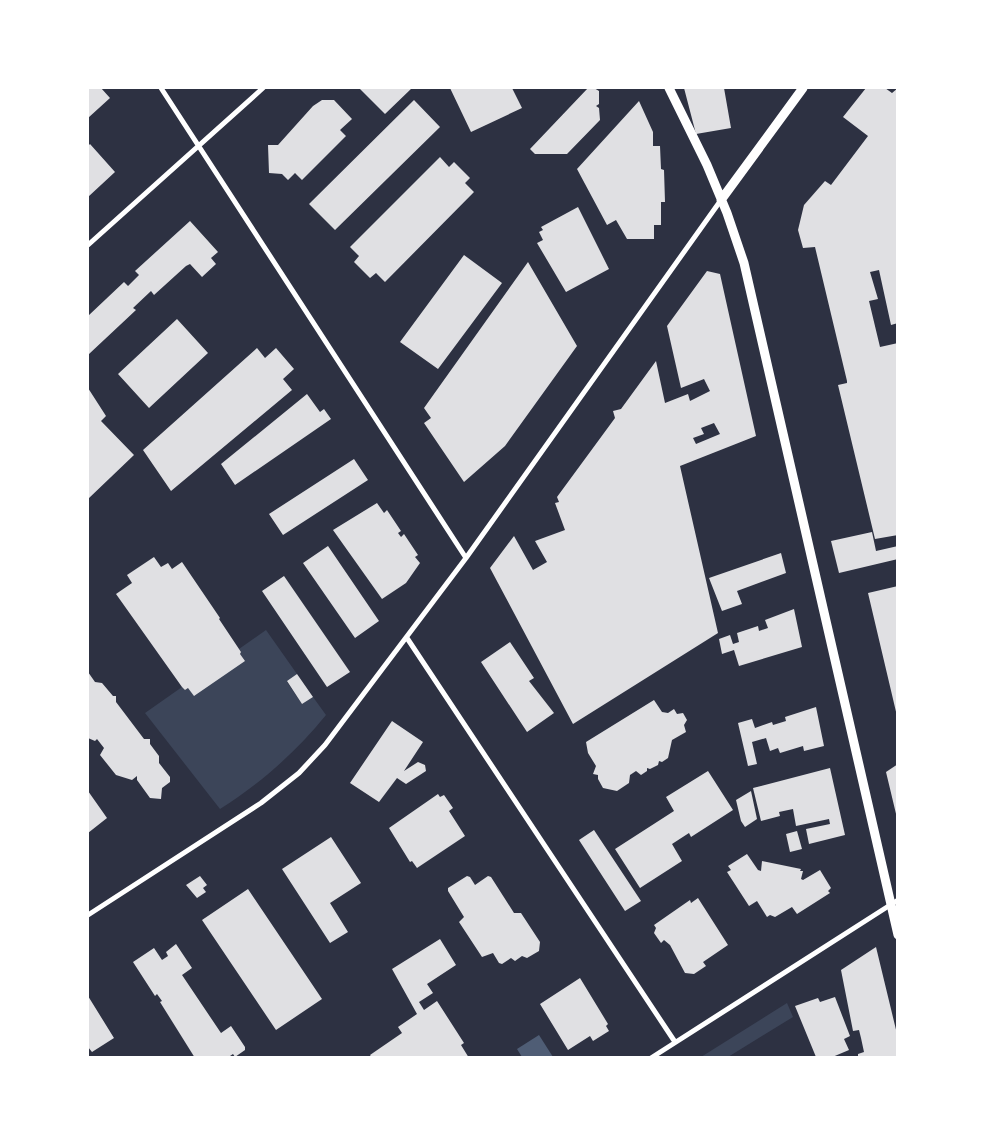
<svg xmlns="http://www.w3.org/2000/svg" width="985" height="1145" viewBox="0 0 985 1145" font-family="Mulish,sans-serif">
  <style>
    .green { fill: #3c4559 }
    .water { fill: #4f5d75 }
    .building { fill: #e0e0e3; fill-rule: evenodd }
    .lines { fill: none; stroke-linecap: round; stroke-linejoin: round }
    .minor { stroke: #fff; stroke-width: 5 }
    .tertiary { stroke: #fff; stroke-width: 9 }
  </style>
  <rect width="100%" height="100%" fill="#2d3142"/>
  <path class="green" d="M266 630 297 674 287 682 302 704 313 697 326 715C295 753 261 783 220 809L145 713 182 687 185 690 240 654 241 652 239 649Z
    M787 1003 793 1017 728 1057H701Z"/>
  <path class="water" d="M539 1035 553 1057H522L517 1049Z"/>
  <path class="building" d="M88 88H101L110 98 88 118Z
    M359 88H412L385 114Z
    M450 88H512L522 108 471 132Z
    M588 88H594L599 91V104L596 106 599 108 600 120 567 154H535L530 149Z
    M684 88H724L731 128 696 134Z
    M866 88H885L892 93 898 88V323L891 325 879 270 870 272 878 299 869 301 880 347 898 343V535L875 539 838 385 847 383V381L815 247 803 248 798 230 804 205 825 181 831 185 868 136 843 117Z
    M322 100H334L352 119 340 130 346 136 302 180 295 173 288 180 282 174 269 173 268 145H278L313 106Z
    M414 100 440 127 335 230 309 204Z
    M639 101 653 132V146H660L661 169 664 170 665 202H661V225H654V239H627L616 220 607 225 577 169Z
    M90 144 115 172 88 197V146Z
    M440 157 449 167 454 162 470 178 465 183 474 192 385 282 376 273 370 278 354 262 359 256 350 247Z
    M578 207 609 269 566 292 537 243 543 240 539 232 543 230 541 227Z
    M190 221 218 252 211 258 216 264 202 277 190 264 186 266 154 295 151 291 133 308 136 310 89 354 88 316 124 282 128 286 139 275 135 271Z
    M464 255 502 283 438 369 400 342Z
    M528 262 577 346 505 446 464 482 424 423 431 418 424 408Z
    M707 271 720 274 756 436 680 466 718 633 573 724 490 568 514 536 533 570 547 562 535 541 565 530 555 503 559 502 557 497 615 418 613 411 621 409 656 361 665 403 688 394 690 401 710 391 704 379 681 388 667 326ZM714 423 720 434 696 444 693 438 704 434 701 428Z
    M177 319 208 353 149 408 118 374Z
    M257 348 265 358 276 348 294 369 283 379 292 390 171 491 143 450Z
    M88 388 106 416 101 421 134 455 88 499Z
    M307 394 320 412 324 409 331 419 235 485 221 464Z
    M354 459 368 480 283 535 269 514Z
    M377 503 384 513 387 510 401 531 398 533 401 537 404 534 418 555 415 557 420 563 406 583 382 599 333 530Z
    M872 532 876 551 898 546V559L839 573 831 541Z
    M328 546 379 621 355 638 303 563Z
    M781 553 786 573 737 591 742 604 722 611 709 578Z
    M154 557 161 567 168 563 172 569 182 562 220 618 219 619 241 652 240 654 245 661 194 696 188 688 185 690 182 687 116 594 132 583 127 575Z
    M284 576 350 672 327 687 262 591Z
    M898 586V716H897L868 593Z
    M794 609 802 647 739 666 734 650 722 654 719 639 730 635 733 644 739 642 737 633 758 626 759 631 768 628 765 620Z
    M510 642 534 678 529 681 554 713 527 732 481 662Z
    M88 672 95 682 102 683 113 696H116V702L144 739H150V744L159 756V763L170 777V782L162 788 161 799 150 798 137 780V776L132 780 116 775 100 755 104 748 97 739 95 741 88 738Z
    M297 674 313 697 302 704 287 681Z
    M654 700 662 712 668 713 674 709 677 714 683 713 687 720 684 725 686 732 672 740 668 758 662 762 659 761 658 765 650 769 647 768V771L641 775 636 771 630 775 629 783 617 791 603 788 598 779V775L593 774 596 766 588 753 586 742Z
    M816 707 824 746 804 751 803 746 780 753 778 748 770 751 766 738 752 742 757 764 748 766 738 723 752 719 755 728 772 722 773 725 786 721 785 717Z
    M392 721 423 742 404 771 418 762 425 765 426 771 406 784 397 778 379 802 350 783Z
    M898 764V818H897L886 772Z
    M830 768 845 835 809 844 806 829 830 824 829 819 796 826 793 809 779 812 780 816 761 821 753 788Z
    M708 771 733 810 691 837 689 833 672 844 682 861 640 888 615 849 674 811 666 797Z
    M88 791 107 818 88 833Z
    M751 791 757 819 745 827 741 821 736 800Z
    M438 794 440 797 444 795 453 808 449 811 465 836 417 868 412 861 410 862 389 828Z
    M594 830 641 901 625 911 579 840Z
    M797 831 802 849 790 852 786 834Z
    M331 837 361 883 330 903 348 932 330 943 282 869Z
    M747 854 758 870 761 871 762 861 801 869 800 871H803L801 879 803 880 820 870 831 888 828 891 830 893 797 914 792 907 775 917 770 915 767 917 757 901 749 906 727 872 731 870 728 866Z
    M200 876 207 885 203 888 206 892 197 898 186 885Z
    M467 876 470 877 475 885 488 876 491 877 514 913H521L540 942 539 951 527 958 522 956 515 961 511 958 502 964 499 963 493 953 482 957 459 922 464 917 448 891V888Z
    M248 889 322 999 276 1030 202 920Z
    M698 898 728 945 703 962 706 966 694 974 685 973 670 945 664 940 661 943 654 933 656 928 654 925 690 900 691 903Z
    M440 939 456 965 427 984 433 993 419 1002 424 1010 437 1001 464 1043 461 1045 469 1058H372L370 1055 402 1033 398 1027 417 1014 392 969Z
    M176 944 192 968 182 975 221 1033 231 1026 245 1047V1050L235 1057 233 1054 227 1058H195L160 1002 162 1001 157 994 155 996 133 962 154 948 162 960 168 956 166 952Z
    M876 947 898 1038V1058H858V1054L864 1052 861 1038 859 1030 853 1031 841 970Z
    M580 978 608 1024 606 1026 609 1031 593 1041 590 1036 568 1050 540 1004Z
    M88 996 114 1038 92 1052 88 1047Z
    M835 997 850 1036 844 1039 849 1050 830 1058 816 1057 795 1006 818 998 820 1002Z"/>
  <g class="lines">
    <path class="minor" d="M161 88 466 558
      M88 245 263 88
      M407 638 675 1042
      M88 915 261 803 299 773 325 745 466 558 721 200
      M651 1058 898 900"/>
    <path class="tertiary" d="M669 88 707 165 727 213 744 263 898 935
      M721 200 803 88"/>
  </g>
  <rect width="985" height="1145" fill="none" stroke="#ffffff" stroke-width="178"/>
</svg>
